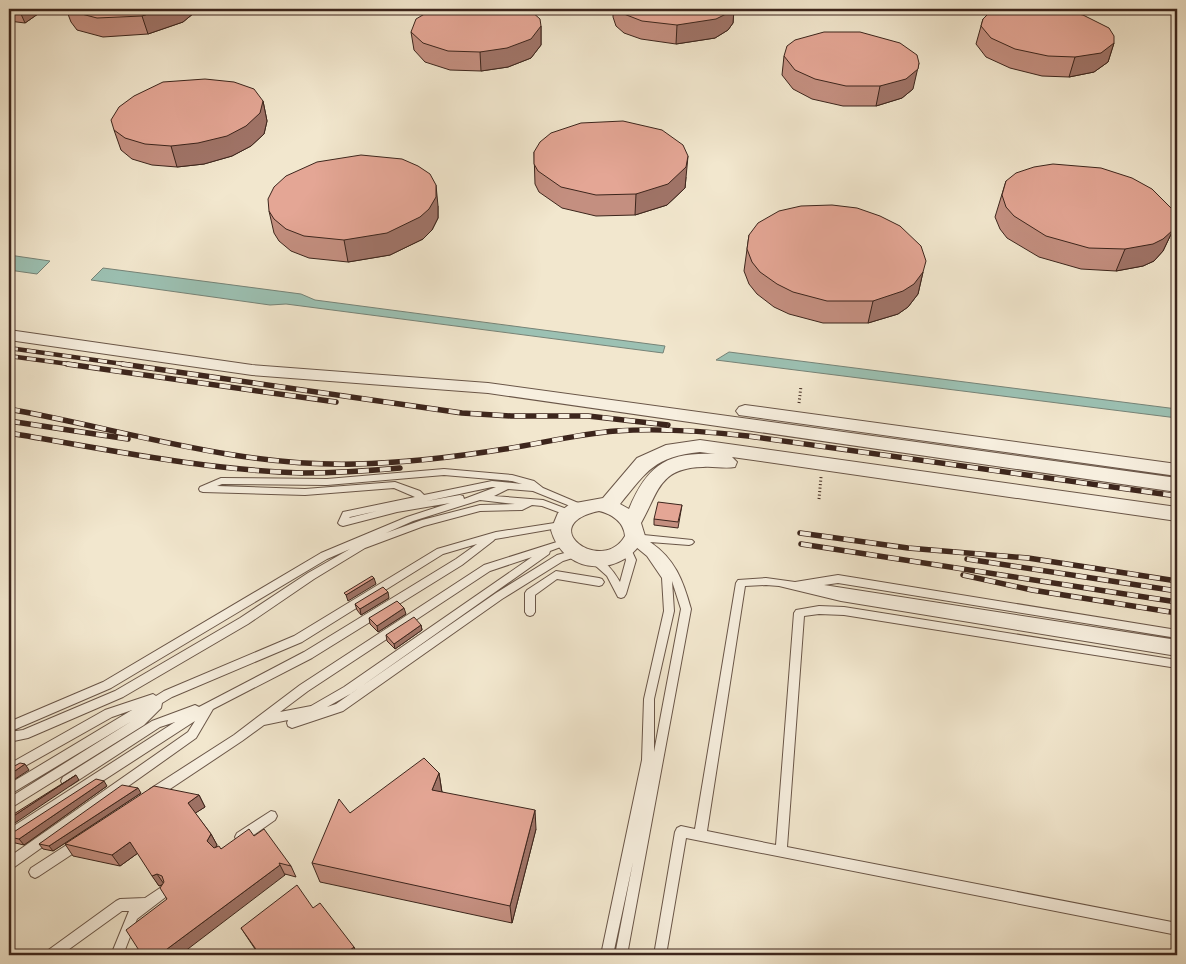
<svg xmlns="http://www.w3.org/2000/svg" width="1186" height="964" viewBox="0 0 1186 964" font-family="'IM FELL Great Primer',serif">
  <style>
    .water { fill: #9cc1b3; stroke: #768377 }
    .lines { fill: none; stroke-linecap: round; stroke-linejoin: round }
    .lane-casing { stroke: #6a5648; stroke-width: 2 }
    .street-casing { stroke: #6a5648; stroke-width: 2 }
    .path { stroke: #3c251c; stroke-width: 3; stroke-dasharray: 1 2.5; stroke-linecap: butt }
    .lane { fill: #f7efdf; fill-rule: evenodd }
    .street { fill: #f7efdf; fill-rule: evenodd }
    .rail-far1-casing { stroke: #3c251c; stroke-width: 4.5 }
    .rail-casing { stroke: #3c251c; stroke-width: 5.5 }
    .rail-far1 { stroke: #f7efdf; stroke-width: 3; stroke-dasharray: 9; stroke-linecap: butt }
    .rail { stroke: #f7efdf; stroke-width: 4; stroke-dasharray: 11; stroke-linecap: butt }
    .wall { fill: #c48f80; stroke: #3c251c }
    .shaded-wall { fill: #a07468; stroke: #3c251c }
    .building { fill: #e4a695; stroke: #3c251c }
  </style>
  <rect width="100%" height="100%" fill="#f2e7ce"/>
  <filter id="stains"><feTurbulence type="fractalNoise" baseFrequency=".004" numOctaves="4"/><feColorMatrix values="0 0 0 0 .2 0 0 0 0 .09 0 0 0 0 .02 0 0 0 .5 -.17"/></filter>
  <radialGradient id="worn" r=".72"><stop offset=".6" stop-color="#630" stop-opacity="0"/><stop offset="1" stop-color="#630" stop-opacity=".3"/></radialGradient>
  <path class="water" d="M9 255 50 261 37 274 9 270Z
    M103 268 301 294 315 300 665 346 663 353 286 304 270 305 91 280Z
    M729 352 1177 409V418L716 360Z"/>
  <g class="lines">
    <defs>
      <path id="lane" d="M1130 9 1177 11V13L1132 10Z
        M444 469 512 475 534 481 543 488 583 505 584 507 580 510 533 491 508 489 494 496 543 500 572 511 574 513 572 515 569 516 542 506 532 505 522 510 480 511 424 526 365 548 314 579 248 624 123 697 28 738 9 742V732L23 730 115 691 240 618 308 573 350 549 327 559 111 688 9 732V722L103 682 321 553 407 517 450 503 397 512 343 526 340 525 338 523 343 512 415 497 394 488 305 495 203 492 200 491 199 489 200 487 221 478 327 479ZM444 475 512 481 522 484 492 481 424 495 420 491 395 482 305 489 217 486 222 484 327 485ZM492 487H496L464 499 463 496 460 495 427 501ZM480 500 515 504 480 505 422 520 386 533 413 521ZM377 511 349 518 350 517Z
        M561 522 564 523 566 525 564 527 495 539 493 541 462 565 312 658 213 709 196 738 13 868 9 870V857L188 732 195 721 13 839 9 840V829L175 722 160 727 71 785 67 786 63 785 61 781 63 777 152 721 195 705 199 707 304 652 456 559 477 544 443 554 302 642 172 697 162 703 161 708 144 725 9 809V798L132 721 9 795V784L132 710 112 717 9 775V764L105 710 153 694 156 696 164 691 294 636 437 549 496 532Z
        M634 534 692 540 694 542 692 544 689 545 650 542C675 559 683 580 691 609L627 955H615L633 862 613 955H601L642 760 644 699 664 611 662 578 647 556 630 542 628 540 631 535ZM672 581 681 609 654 752V699L674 611Z
        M563 540 566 541 568 543 566 545 550 551 549 554 352 693 327 707 336 704 496 593 557 555 576 550 579 552 581 554 579 556 563 561 502 599 343 711 292 728 288 726 287 723 288 720 264 725 242 741 158 797 154 798 150 797 148 793 150 789 234 735 300 685 484 565ZM532 557 344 687 311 706 280 712 308 691 490 571Z
        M627 545 630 547 636 560 626 594 624 597 621 598 618 597 607 576 588 559 590 556C601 554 615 573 620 582L626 560 622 549 624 547Z
        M556 571 599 578 602 579 604 582 602 585 599 586 557 579 535 595V612L533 615 530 616 527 615 525 612V593L527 590Z
        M838 575 1177 630V638L838 583 824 585 1177 640V656L841 601 779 586 766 585 745 586 707 831 776 845 794 613 796 610 819 606 844 607 1177 660V668L844 615 819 614 804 616 787 847 1177 923V935L686 838 666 955H654L675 832 677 828 681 826 695 829 736 583 738 580 766 578 795 582Z
        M271 811 275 812 277 816 275 820 245 841 241 843 237 841 235 837 237 833Z
        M79 837 83 839 85 843 83 847 39 876 35 878 31 876 29 872 31 868Z
        M163 886 167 888 169 892 167 896 137 919 123 955H111L129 911H122L61 955H45L47 951 116 901 120 899 145 898Z"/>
      <path id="street" d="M9 330 252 365 488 383 1177 478V492L488 393 252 375 9 340Z
        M745 405 1177 464V476L739 415 736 411 739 407Z
        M700 440 1177 507V521L732 457 737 462 735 467C724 469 714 466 703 467 659 468 659 491 641 523L645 536C625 578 564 577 551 530L558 513 570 504 603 498 637 458 666 445ZM700 452 715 454C667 452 647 465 629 509L620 504C648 470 654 457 700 452ZM599 511C612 514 624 522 625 536 602 576 533 525 599 511Z"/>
    </defs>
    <use href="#lane" class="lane-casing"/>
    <use href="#street" class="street-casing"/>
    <path class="path" d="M799 403 801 386
      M819 499 821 477"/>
    <use href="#lane" class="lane"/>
    <use href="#street" class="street"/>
    <defs>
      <path id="rail-far1" d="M9 348 130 365
        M9 356 76 365"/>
      <path id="rail" d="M67 364 336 402
        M122 364 462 413 511 416H588L668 425
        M9 409C124 430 237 467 355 464 405 463 455 457 505 449 542 443 579 434 616 431 660 428 704 431 748 436L1177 496
        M9 421 128 439
        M9 433C106 449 203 470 302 473 335 473 367 471 400 468
        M800 533 908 548 1028 558 1177 581
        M801 544 1177 602
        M967 559 1177 591
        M963 575 1032 590 1177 613"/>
    </defs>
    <use href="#rail-far1" class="rail-far1-casing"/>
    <use href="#rail" class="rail-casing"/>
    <use href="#rail-far1" class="rail-far1"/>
    <use href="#rail" class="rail"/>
  </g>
  <path class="wall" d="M9 9H45L25 23 9 21Z
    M66 9H195L194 13 183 22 148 34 103 37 77 30 71 22Z
    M297 9H360L350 11 326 13 300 10Z
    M613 9H734L733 23 728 30 715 38 676 44 641 39 624 33 616 26 613 17Z
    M983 19 1114 43 1108 62 1094 72 1069 77 1042 76 1010 68 986 57 976 44Z
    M541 26V45L531 58 508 67 481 71 450 70 425 62 414 50 411 32Z
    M784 56 913 89 902 98 876 106H843L812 99 793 89 782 75Z
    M263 101 267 121 264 134 251 146 232 156 204 164 177 167 152 165 132 159 121 150 114 130Z
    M534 152 686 177 685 188 667 205 635 215 596 216 562 208 539 192 535 184Z
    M1006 181 1173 230 1163 251 1154 261 1143 266 1116 271 1081 269 1039 257 1007 238 1000 229 995 217Z
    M438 206V218L432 230 423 239 390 255 348 262 309 258 291 251 279 241 274 233 269 211Z
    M749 235 923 272 918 294 908 307 898 314 868 323H823L789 314 774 307 757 294 749 284 744 271Z
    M682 505 678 528 654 525V519Z
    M389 598 361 615 357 610 355 604Z
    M406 614 378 632 370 624 369 618Z
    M421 625 422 630 395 649 387 641 386 635Z
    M439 773 442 792 536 829 512 923 320 882 312 863 350 813Z
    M107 786 24 845 11 842 9 839V835Z
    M141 793 53 851 43 849 39 844Z
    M199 795 205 807 195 813 211 834 217 845 216 847 221 849 254 836 291 866 296 877 285 874V875L167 899 161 885 159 886 138 853 120 866 73 856 65 844Z
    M313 908 354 947 357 955H259L241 928Z"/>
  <path class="shaded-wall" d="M29 9H45L25 23 21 14Z
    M162 9H195L194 13 183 22 148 34 142 16Z
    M350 9H360L350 11Z
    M732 9H734L733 23 728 30 715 38 676 44 677 25Z
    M541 26V45L531 58 508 67 481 71 480 52Z
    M1114 43 1108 62 1094 72 1069 77 1075 57Z
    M919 63 913 89 902 98 876 106 880 86Z
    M263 101 267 121 264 134 251 146 232 156 204 164 177 167 171 146Z
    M688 156 685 188 667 205 635 215 636 194Z
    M436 185 438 206V218L432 230 423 239 390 255 348 262 344 240Z
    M1173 230 1163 251 1154 261 1143 266 1116 271 1125 249Z
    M923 272 918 294 908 307 898 314 868 323 873 301Z
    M374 578 376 584 348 601 346 595Z
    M388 592 389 598 361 615 360 609Z
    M404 608 406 614 378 632 377 626Z
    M421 625 422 630 395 649 394 644Z
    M25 764 29 770 9 783V775Z
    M439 773 442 793 432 790Z
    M76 775 79 780 9 827V819Z
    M104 781 107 786 24 845 19 839Z
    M138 788 141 793 53 851 49 846Z
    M199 795 205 807 194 814 188 803Z
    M535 810 536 829 512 923 510 906Z
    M211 834 217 845 213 852 207 841Z
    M130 842 138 853 120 866 112 855Z
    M280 865 285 875 180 955H159Z
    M157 874 164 884 159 886 152 876Z
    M354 947 357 955H344Z"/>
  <path class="building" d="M9 9H29L21 14 9 12Z
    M68 9H162L142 16 97 18 70 11Z
    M433 9H523L531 11 540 19 541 26 531 39 507 48 480 52 448 51 423 43 411 32 416 19Z
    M617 9H732L730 12 716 19 677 25 642 21 624 14Z
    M1004 9H1056L1083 15 1109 28 1114 36V43L1101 53 1075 57 1048 56 1015 49 991 38 981 26 983 19 989 13Z
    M824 32H860L900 43 917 55 919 63 918 69 906 79 880 86H846L815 79 795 70 784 56 787 46 795 40Z
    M205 79 234 82 254 89 263 101 260 113 246 126 227 136 198 143 171 146 145 144 125 138 114 130 111 120 119 107 134 96 163 82Z
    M623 121 662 130 683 145 688 156 686 167 668 184 636 194 596 195 561 187 538 171 534 164V152L540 142 551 133 581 123Z
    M361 155 402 159 418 166 430 174 436 185V197L429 209 420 217 387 233 344 240 304 236 286 229 274 219 269 211 268 199 274 187 286 176 317 162Z
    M1053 164 1101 168 1132 178 1152 189 1172 209 1175 222 1173 230 1163 239 1153 244 1125 249 1089 248 1046 236 1014 216 1006 207 1002 195 1006 181 1016 173 1034 167Z
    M832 205 857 208 880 216 900 226 921 246 926 261 923 272 914 284 903 291 873 301H827L793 292 777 284 760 272 752 262 747 249 749 235 758 223 779 211 801 206Z
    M658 502 682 505 678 522 654 519Z
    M372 576 374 578 346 595 344 593Z
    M383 587 388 592 360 609 355 604Z
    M397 601 404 608 377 626 369 618Z
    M414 617 421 625 394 644 386 635Z
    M424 758 439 773 432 790 535 810 510 906 312 863 339 799 350 813Z
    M20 763 25 764 9 775V769Z
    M76 775 9 819V817Z
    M96 779 104 781 19 839 9 837V835Z
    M122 785 138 788 49 846 39 844Z
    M154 786 199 795 188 803 211 834 207 841 214 848 219 846 221 849 249 829 254 836 264 829 291 866 279 863 280 865 159 955H142L126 930 167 899 160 888 164 882 162 876 157 874 152 876 130 842 112 855 65 844Z
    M297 885 313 908 320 903 354 947 344 955H260L241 928Z"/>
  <rect width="1186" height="964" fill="none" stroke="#f2e7ce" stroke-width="30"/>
  <rect x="10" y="10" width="1166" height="944" fill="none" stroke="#3c251c" stroke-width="2.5"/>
  <rect x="15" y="15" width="1156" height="934" fill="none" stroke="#3c251c"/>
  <rect width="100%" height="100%" filter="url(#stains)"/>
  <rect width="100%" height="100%" fill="url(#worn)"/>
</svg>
